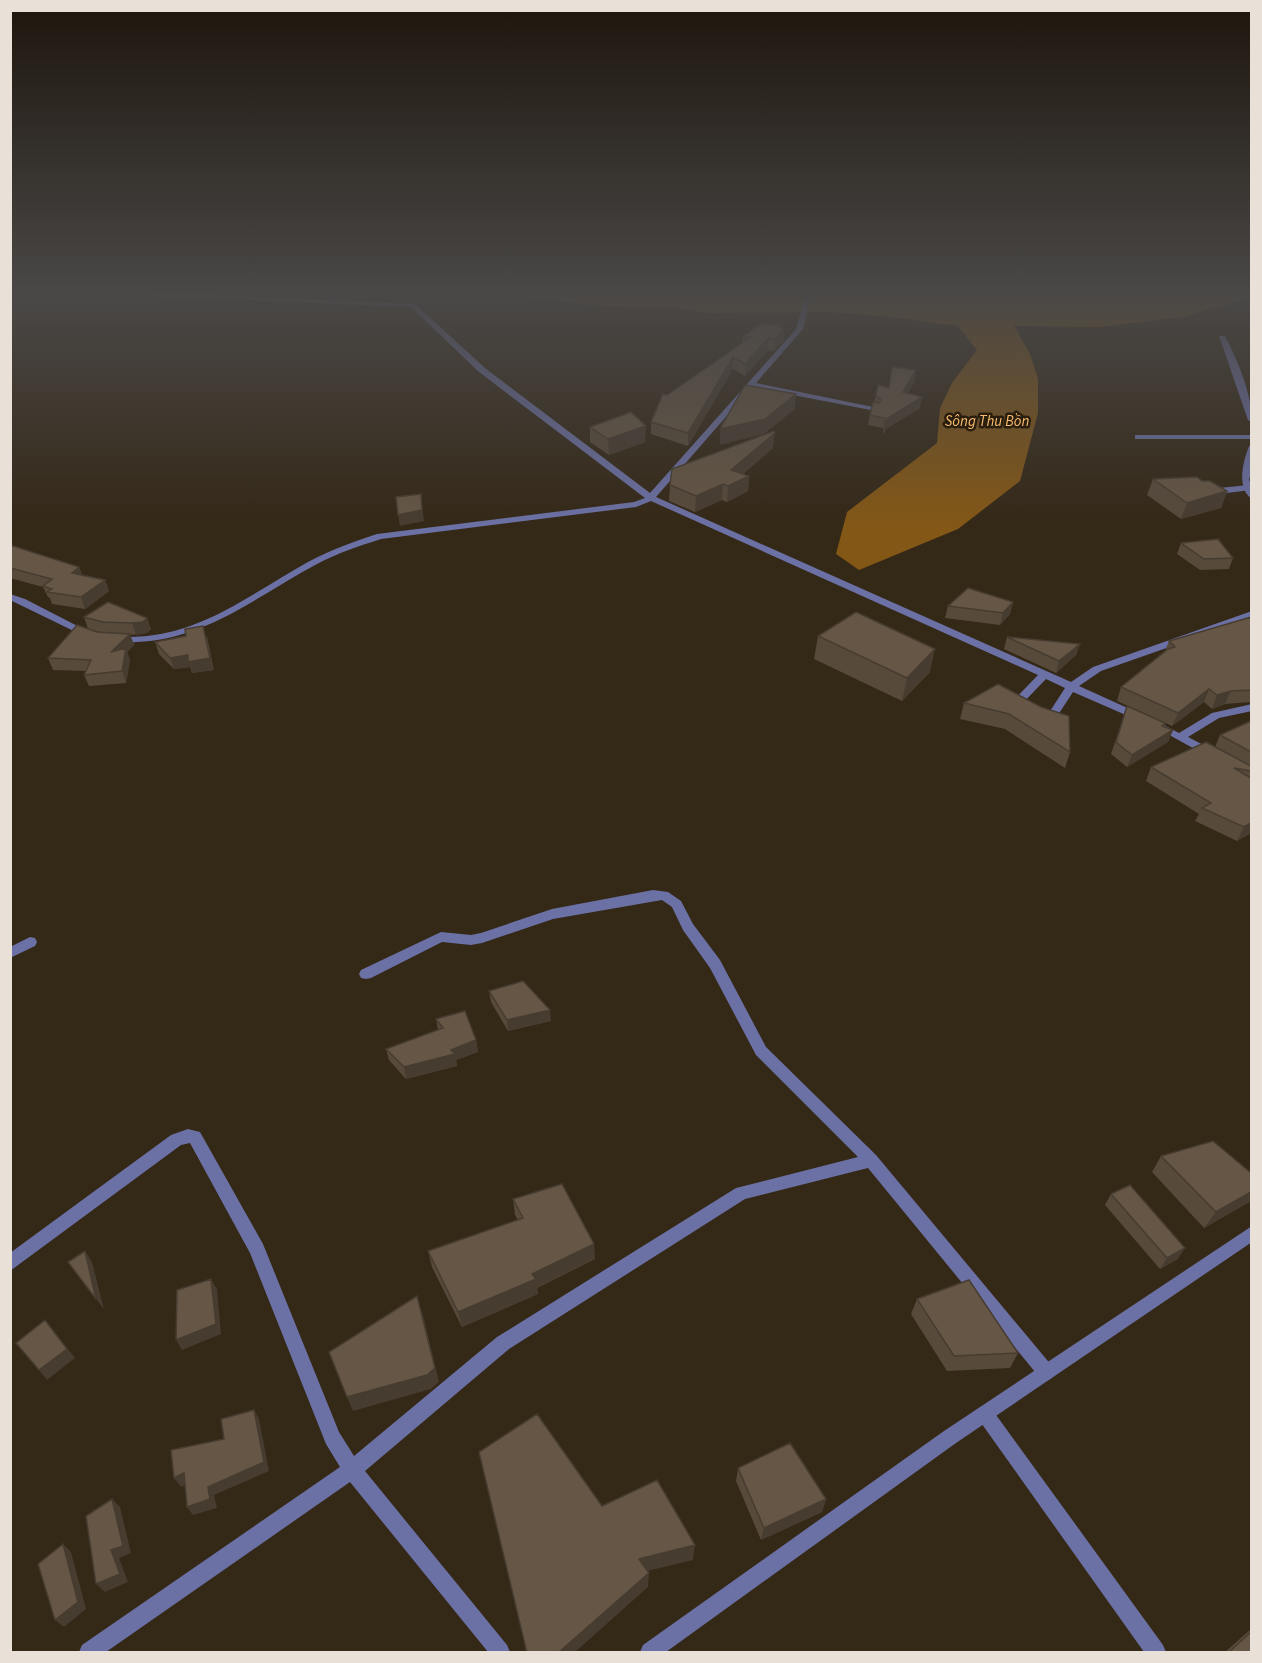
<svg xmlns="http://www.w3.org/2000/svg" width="1262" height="1663" viewBox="0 0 1262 1663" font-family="'Source Sans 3',sans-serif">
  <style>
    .water { fill: #835716 }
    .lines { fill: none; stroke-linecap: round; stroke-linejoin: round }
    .minor { fill: #6c71a5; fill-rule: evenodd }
    .tertiary { fill: #6c71a5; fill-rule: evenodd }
    .wall { fill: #574a3b }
    .shaded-wall { fill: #473c30 }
    .building { fill: #655645; stroke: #473c30; stroke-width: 1.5 }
    .labels { text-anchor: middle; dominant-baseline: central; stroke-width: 5; stroke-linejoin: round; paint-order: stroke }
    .far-water-label { font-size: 15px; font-style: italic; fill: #fabc6d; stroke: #2a1e0e }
  </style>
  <rect width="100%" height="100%" fill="#342817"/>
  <path class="water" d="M519 293H1251L1252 297 1183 317 1100 327 1014 326 1030 354 1038 379V413L1020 481 958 529 859 570 836 554 847 512 937 443 940 408 952 383 977 350 958 326 891 317 831 312 708 313 668 307 605 306 537 299Z"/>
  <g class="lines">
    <path class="minor" d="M124 293H168L415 304 485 368 650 493 796 329 806 293H812L803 329 756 383 873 407 877 409 876 411 752 387 656 497 1071 682 1093 667 1252 611V618L1101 671 1079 686 1143 715 1144 717 1143 719H1135L1073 692 1054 721 1050 722 1045 719 1065 688 1046 679 1020 706H1012L1011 704 1012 702 1038 675 651 501 636 507 381 539C359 546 338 553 317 564 259 595 205 640 136 642 129 643 121 644 113 642L112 640 117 637C129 637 142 637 154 635 211 627 259 589 308 562 330 550 353 542 377 534L634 502 645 498 479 372 411 307 127 295Z
      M1135 435H1252V439H1135Z
      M1248 485 1252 487 1251 490 1210 495 1206 492 1210 489Z
      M10 594 25 599 93 634 92 636H84L10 600Z
      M1252 704V711L1219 718 1188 737 1215 751 1217 754 1215 757 1211 758 1153 726 1158 722 1179 733 1212 713Z
      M653 890 668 892 681 901 693 924 720 960 766 1047 876 1155 1052 1366 1055 1372 1052 1378 1046 1381 1040 1378 868 1168 757 1196 745 1199 509 1349 365 1471 507 1645 510 1652H488L350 1482 106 1652H79L82 1645 340 1467 326 1444 250 1253 190 1143 181 1145 10 1271V1253L171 1135 188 1129 200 1132 263 1244 339 1432 354 1456 497 1337 736 1188 858 1157 756 1055 710 968 683 930 672 907 662 900 553 919 482 943 471 945 442 942 371 978 366 979 361 978 359 974 361 970 441 932 471 935 481 933 552 909Z
      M30 937 35 938 37 942 35 946 10 958V947Z
      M985 1405 991 1408 1163 1645 1166 1652H1144L979 1420 976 1414 979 1408Z"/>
    <path class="tertiary" d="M1219 336H1225C1238 361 1252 394 1252 422L1248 420Z
      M1249 446H1252V470L1249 480 1252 485V499C1236 488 1243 462 1249 446Z
      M1252 1226V1242L956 1443 666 1652H640L643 1645 944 1431Z"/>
  </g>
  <path class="wall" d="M782 323V328L784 329 783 341 774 351 768 350 745 376 733 369 688 446 651 434V422L667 395 742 344 743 337 769 325Z
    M915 381 907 393 920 408 886 429 883 435V428L868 425 870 415 874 402 876 395 889 388Z
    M590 427 645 442 609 455 590 442Z
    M773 448 743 474 749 476 748 491 727 502 722 500 695 512 669 501 670 485Z
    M1153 479 1202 481 1227 491 1221 508 1181 519 1147 495Z
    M1181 543 1233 558 1229 569 1200 570 1177 554Z
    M10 545 79 567 82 575 105 580 109 591 85 609 52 604 50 598 48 597 43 587 10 578Z
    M1013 602 1010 614 1000 625 945 618 948 606Z
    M84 617 147 618 151 629 147 633 130 635 134 645 127 652 130 660 126 683 89 686 84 675 86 671 53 670 48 658 97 632H100L88 629Z
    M1251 617V702L1225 704 1212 709 1204 702 1172 726 1117 701 1121 687 1165 651 1169 641Z
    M818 636 930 672 902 701 814 659Z
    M207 637 214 670 192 673 190 667 174 669 159 654 155 642Z
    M1007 637 1080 644 1076 655 1056 673 1004 649Z
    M998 684 1070 752 1065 768 1005 729 960 719 964 703Z
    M1127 706 1165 723 1164 727 1173 730 1168 742 1127 767 1111 754Z
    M1251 721V833L1237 841 1195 821 1199 814 1146 781 1151 767 1215 747 1220 735Z
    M489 991 551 1021 508 1031 491 1002Z
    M436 1019 476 1040 478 1052 456 1060 457 1066 406 1079 389 1060 386 1049 438 1030Z
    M1161 1156 1251 1173V1201L1204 1228 1152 1172Z
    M1111 1194 1178 1259 1160 1269 1105 1205Z
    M513 1199 595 1259 537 1288 538 1294 462 1327 432 1267 428 1251 518 1220 515 1215Z
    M917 1299 1018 1353 1010 1368 947 1371 911 1314Z
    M738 1468 826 1499 822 1512 761 1540 736 1481Z
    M1251 1629V1653H1224Z"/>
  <path class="shaded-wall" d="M782 323V331L784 329 783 341 774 351 775 339 778 327Z
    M768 338V350L745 376V364Z
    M733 357V369L688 446V433Z
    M916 370 915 381 902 403 903 392Z
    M796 394 795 409 764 434 720 445V429Z
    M922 397 920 408 886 429 883 435 884 425 888 418Z
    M646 426 645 442 609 455 608 439Z
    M775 433 773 448 730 485 731 470Z
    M749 476 748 491 727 502 728 486Z
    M723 484 722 500 695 512 696 496Z
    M1227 491 1221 508 1181 519 1187 503Z
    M421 494 424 521 400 526 398 515Z
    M79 567 83 579 72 573Z
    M105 580 109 591 85 609 81 597Z
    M1013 602 1010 614 1000 625 1003 613Z
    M147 618 151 629 147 633 136 635 132 623Z
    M203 626 214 670 192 673 190 667 174 669 170 658Z
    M130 634 134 645 127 652 130 660 126 683 122 671 111 652Z
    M1080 644 1076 655 1056 673 1059 661Z
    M935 649 930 672 902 701 907 678Z
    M1209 689 1204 702 1172 726 1178 713Z
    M1231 691 1225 704 1212 709 1217 695Z
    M1173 730 1168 742 1127 767 1132 755Z
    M1251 823V833L1237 841 1244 827Z
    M550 1010 551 1021 508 1031 507 1020Z
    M476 1040 478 1052 456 1060 457 1066 406 1079 404 1067Z
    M1251 1192V1201L1204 1228 1216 1212Z
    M594 1244 595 1259 537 1288 538 1294 462 1327 458 1312 532 1274Z
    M1185 1248 1178 1259 1160 1269 1167 1258Z
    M85 1251 92 1262 104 1309 96 1299Z
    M211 1279 217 1289 221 1334 182 1350 176 1340Z
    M422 1311 439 1382 431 1389 353 1411 347 1397Z
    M53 1330 75 1358 47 1380 39 1370Z
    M254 1410 259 1419 269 1471 214 1495 217 1508 193 1515 187 1507 208 1487Z
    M184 1473 191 1482 181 1487 174 1478Z
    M112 1499 120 1507 131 1553 119 1558 128 1582 105 1592 96 1584 111 1550Z
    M826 1499 822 1512 761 1540 764 1528Z
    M63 1544 71 1552 86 1609 64 1627 55 1620Z
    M695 1545 693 1560 639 1573V1559Z
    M649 1573 648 1587 574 1653H558Z"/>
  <path class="building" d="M762 323 769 325 782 323 778 327 784 329 775 339 768 338 745 364 733 357 688 433 651 422 663 394 667 395 751 337H743Z
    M892 367 916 370 903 392 922 397 888 418 884 425 885 418 870 415 873 402 879 403 881 400 876 395 878 385 889 388Z
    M745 385 796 394 765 419 720 429Z
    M631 412 646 426 608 439 590 427Z
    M774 431 775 433 731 470 749 476 728 486 723 484 696 496 670 485 672 469Z
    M1197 477 1202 481H1210L1227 491 1187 503 1153 479Z
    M421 494 422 510 398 515 396 497Z
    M1218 539 1233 558 1204 559 1181 543Z
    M10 545 79 567 72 573 105 580 81 597 47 592 52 589 43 586 52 579 10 568Z
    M968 588 1013 602 1003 613 948 606Z
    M108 602 147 618 143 622 132 623 103 622 84 617Z
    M856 612 935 649 907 678 818 636Z
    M1251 617V690L1231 691 1217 695 1209 689 1178 713 1121 687 1168 649 1175 647 1169 641Z
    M77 625 97 632 130 634 111 652 126 648 122 671 84 675 91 660 48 658Z
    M203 626 210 658 188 662V655L170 658 155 642 186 636 185 629Z
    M1007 637 1080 644 1059 661Z
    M998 684 1041 707 1069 716 1070 752 1009 714 964 703Z
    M1127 706 1165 723 1162 726 1173 730 1132 755 1116 742Z
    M1251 721V752L1220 735Z
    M1206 742 1251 766V771L1234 768 1251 778V823L1244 827 1202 808 1211 803 1151 767Z
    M523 981 550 1010 507 1020 489 991Z
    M465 1011 476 1040 451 1050 455 1054 404 1067 386 1049 443 1028 436 1019Z
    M1213 1141 1251 1173V1192L1216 1212 1161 1156Z
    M562 1184 594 1244 532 1274 536 1279 458 1312 428 1251 523 1218 513 1199Z
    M1130 1185 1185 1248 1167 1258 1111 1194Z
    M85 1251 96 1299 68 1262Z
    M211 1279 216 1324 176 1340 177 1290Z
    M969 1280 1018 1353 954 1356 917 1299Z
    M417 1296 435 1368 427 1375 347 1397 329 1352Z
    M45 1320 67 1349 39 1370 16 1343Z
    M254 1410 264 1462 208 1487 210 1499 187 1507 184 1473 174 1478 171 1450 224 1439 221 1419Z
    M537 1414 602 1506 657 1480 695 1545 639 1559 649 1573 558 1653H527L479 1452Z
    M790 1443 826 1499 764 1528 738 1468Z
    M112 1499 123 1546 111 1550 120 1574 96 1584 86 1516Z
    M63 1544 78 1602 55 1620 38 1564Z
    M1251 1632V1653H1228Z"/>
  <linearGradient id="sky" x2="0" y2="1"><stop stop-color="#1d160d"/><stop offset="0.56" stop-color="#4a4847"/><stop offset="1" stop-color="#4a4847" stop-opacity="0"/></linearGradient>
  <rect width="1262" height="526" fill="url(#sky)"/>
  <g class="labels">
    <g class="far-water-label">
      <text x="987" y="421">Sông Thu Bồn</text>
    </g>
  </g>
  <rect width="1262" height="1663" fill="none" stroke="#e9e1d7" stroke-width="24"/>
</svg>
